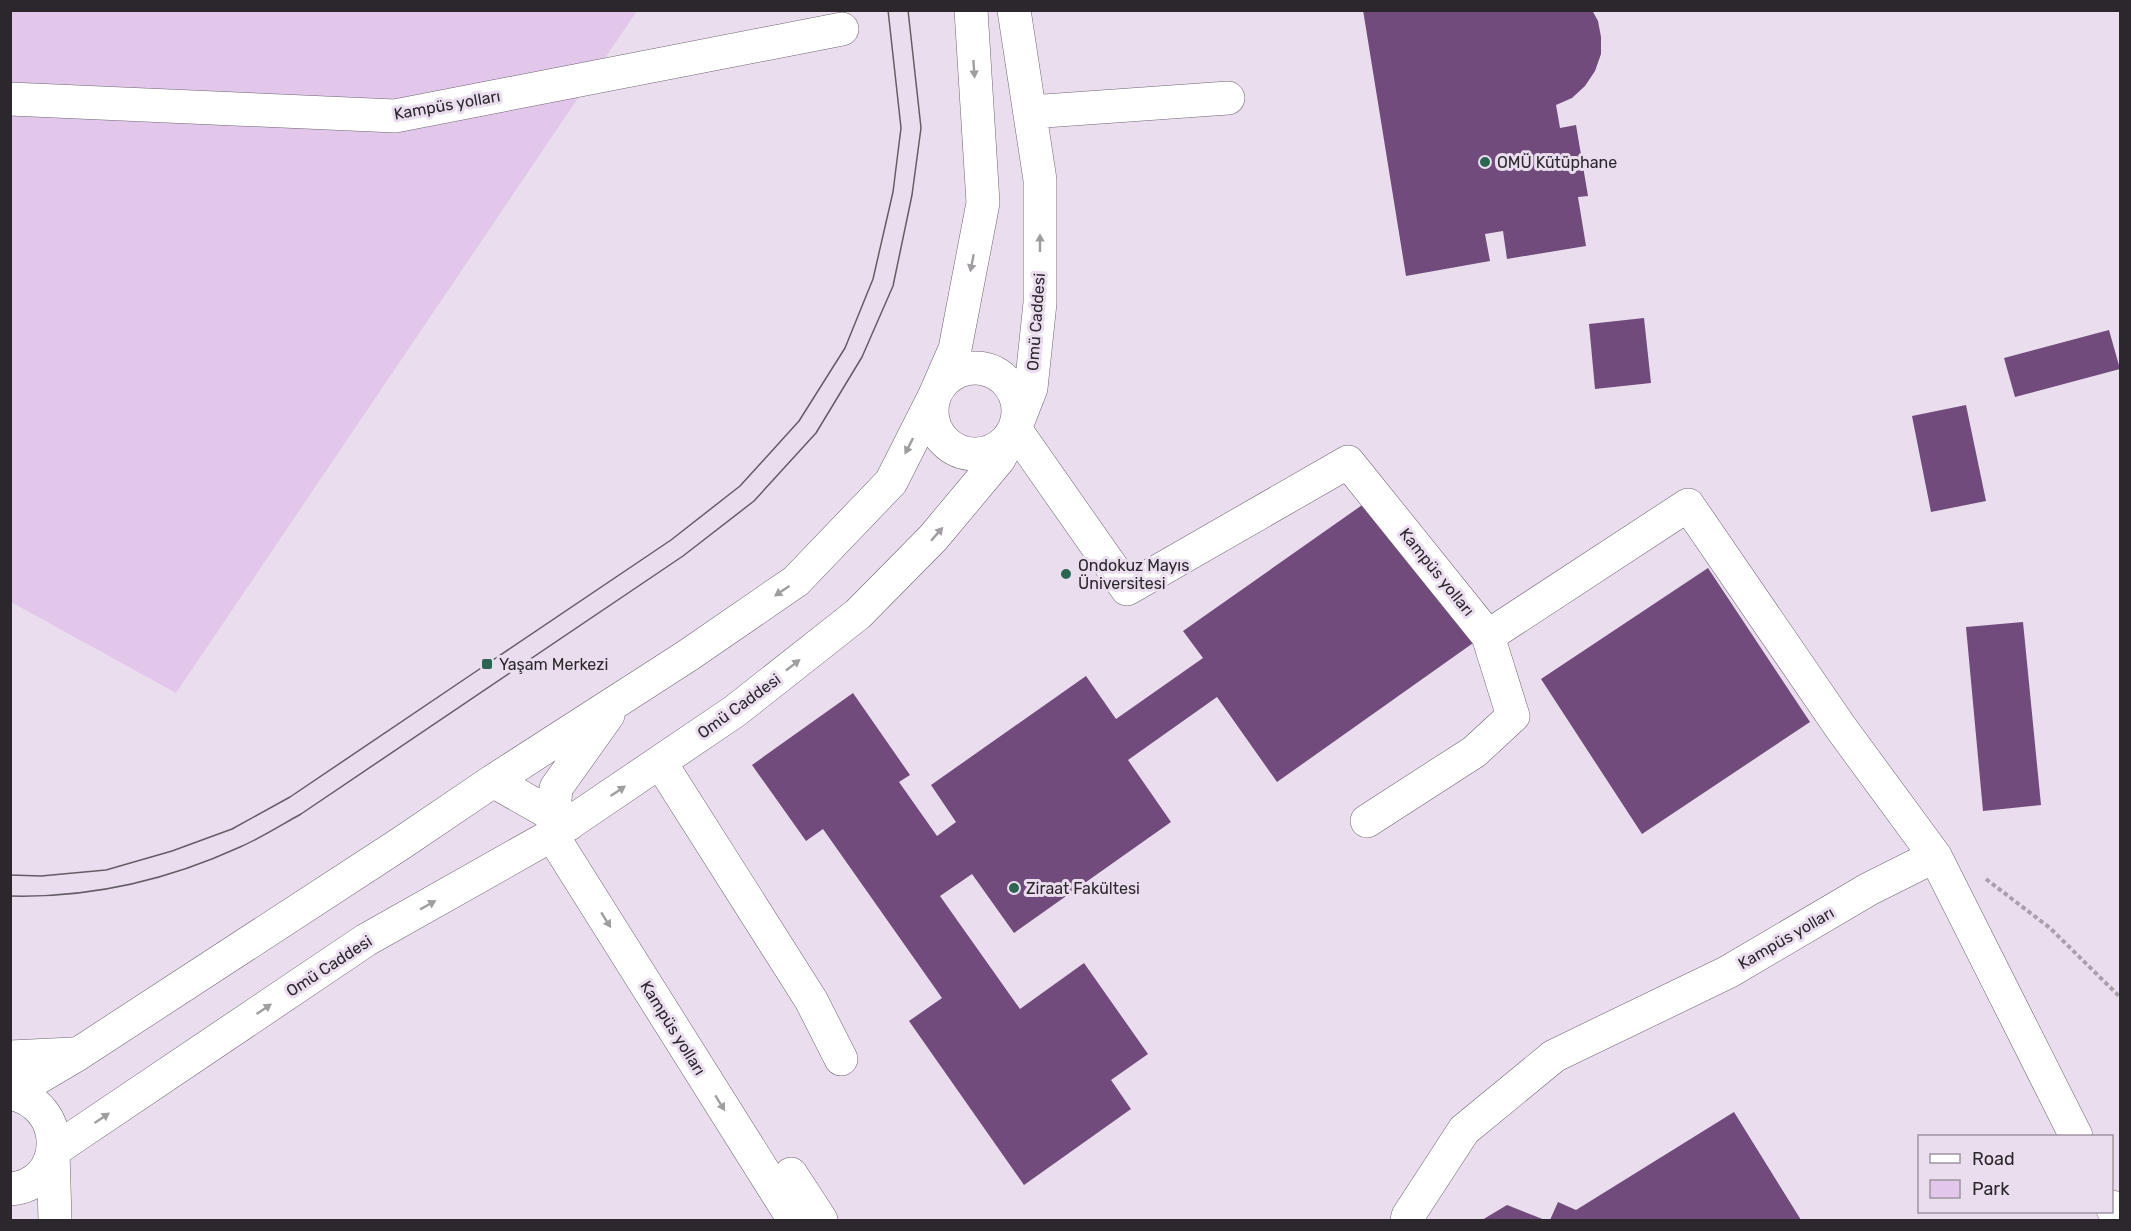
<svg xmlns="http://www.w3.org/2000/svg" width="2131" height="1231" viewBox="0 0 2131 1231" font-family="Rubik,sans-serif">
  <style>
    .green { fill: #e2c7eb }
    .building { fill: #704b7b }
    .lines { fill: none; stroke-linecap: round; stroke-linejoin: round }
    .minor-casing { stroke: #6e6471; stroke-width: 34 }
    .path { stroke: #a9a0ac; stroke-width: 4; stroke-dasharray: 4.5 3; stroke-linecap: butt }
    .minor { stroke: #fff; stroke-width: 33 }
    .tram { stroke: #645d66; stroke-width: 1.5 }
    .oneway { fill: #a09ea0 }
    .poi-dot { fill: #2a6753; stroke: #eadeee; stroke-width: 2 }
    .labels { text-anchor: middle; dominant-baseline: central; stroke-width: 6; stroke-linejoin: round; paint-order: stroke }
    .street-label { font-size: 16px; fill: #2c272d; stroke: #eadeee }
    .poi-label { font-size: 16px; fill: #2c272d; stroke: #eadeee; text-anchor: start }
  </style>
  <rect width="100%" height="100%" fill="#eadeee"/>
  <path class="green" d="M11 11H637L176 693 11 602Z"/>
  <path class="building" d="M1363 10H1592L1598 21 1601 37V54L1595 71 1585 86 1572 98 1556 105 1560 128 1576 125 1588 196 1578 197 1586 246 1507 259 1503 231 1485 234 1490 261 1406 276Z
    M1644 318 1651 383 1595 389 1589 324Z
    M2109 330 2120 369 2015 397 2004 358Z
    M1966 405 1986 501 1931 512 1912 416Z
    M1375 496 1476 641 1277 782 1217 697 1128 760 1171 822 1014 933 972 874 940 896 1020 1009 1084 963 1148 1054 1111 1080 1131 1109 1024 1185 909 1021 942 998 823 829 806 841 752 765 853 693 910 775 899 782 937 836 956 822 931 785 1086 676 1116 719 1203 658 1183 631Z
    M1708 568 1810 722 1642 834 1541 679Z
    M2023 622 2041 805 1983 811 1966 627Z
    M1734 1112 1801 1220H1550L1558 1202 1576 1210Z
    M1507 1205 1545 1220H1482Z"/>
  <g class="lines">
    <defs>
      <path id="minor" d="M10 99 395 116 842 29
        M1030 112 1228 98
        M932 411a43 43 0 1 1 86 0a43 43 0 1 1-86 0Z
        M1015 429 1127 589 1348 462 1488 636 1688 505 1841 728 1935 856 2076 1136
        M608 715 556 788 552 835 794 1220
        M660 762 811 1000 841 1059
        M493 781 569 824
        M1367 821 1474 752 1513 716 1488 636
        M10 1057 73 1054
        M10 1091 12 1093 78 1054 403 842 493 781 687 656 796 581 891 482 934 397 955 349 983 203 971 10
        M10 1093C69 1105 66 1185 10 1189
        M791 1174 821 1220
        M2112 1207 2118 1220
        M55 1220 53 1151 366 940 552 835 735 711 858 614 933 538 999 459 1015 429 1031 388 1040 303V180L1014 10
        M1407 1220 1408 1216 1464 1130 1554 1056 1728 972 1869 889 1935 856"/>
    </defs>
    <use href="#minor" class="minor-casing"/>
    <path class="path" d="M1986 879 2050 928 2120 997"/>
    <use href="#minor" class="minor"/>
    <path class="tram" d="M10 875 41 876 106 870 172 851 232 829 290 797 487 664 671 540 740 486 799 421 845 348 873 279 893 192 901 128 888 10
      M10 896C89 898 168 880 240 847 261 838 281 825 301 814L683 556 754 501 816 433 862 357 893 286 912 195 921 128 908 10"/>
  </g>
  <defs><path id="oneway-solid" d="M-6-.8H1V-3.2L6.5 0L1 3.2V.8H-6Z" transform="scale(1.5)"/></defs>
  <g class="oneway">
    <use href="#oneway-solid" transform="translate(974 69) rotate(86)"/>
    <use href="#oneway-solid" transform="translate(1040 243) rotate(-90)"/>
    <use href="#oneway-solid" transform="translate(972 263) rotate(101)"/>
    <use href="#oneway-solid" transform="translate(909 446) rotate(117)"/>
    <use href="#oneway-solid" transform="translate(937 534) rotate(-49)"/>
    <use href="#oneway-solid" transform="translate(782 591) rotate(146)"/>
    <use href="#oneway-solid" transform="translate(793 665) rotate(-38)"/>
    <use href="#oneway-solid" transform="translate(618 791) rotate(-34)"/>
    <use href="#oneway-solid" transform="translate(428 905) rotate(-29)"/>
    <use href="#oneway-solid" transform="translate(606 920) rotate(58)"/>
    <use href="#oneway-solid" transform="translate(264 1009) rotate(-34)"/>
    <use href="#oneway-solid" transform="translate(720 1103) rotate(58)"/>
    <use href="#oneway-solid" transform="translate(102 1118) rotate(-34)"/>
  </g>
  <g class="poi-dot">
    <circle cx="1485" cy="162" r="6"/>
    <circle cx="1066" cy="574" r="6"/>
    <rect x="481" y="658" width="12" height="12" rx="3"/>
    <circle cx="1014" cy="888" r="6"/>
  </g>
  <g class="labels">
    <g class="street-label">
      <text transform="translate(447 105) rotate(-10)">Kampüs yolları</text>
      <text transform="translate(1036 322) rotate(-86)">Omü Caddesi</text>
      <text transform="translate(1437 572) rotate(51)">Kampüs yolları</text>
      <text transform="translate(739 706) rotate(-36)">Omü Caddesi</text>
      <text transform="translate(1786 938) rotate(-30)">Kampüs yolları</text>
      <text transform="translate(329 966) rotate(-33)">Omü Caddesi</text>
      <text transform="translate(673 1028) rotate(58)">Kampüs yolları</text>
    </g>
    <g class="poi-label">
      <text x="1497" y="162">OMÜ Kütüphane</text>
      <text x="1078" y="565">Ondokuz Mayıs<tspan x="1078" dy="18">Üniversitesi</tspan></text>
      <text x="499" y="664">Yaşam Merkezi</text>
      <text x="1026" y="888">Ziraat Fakültesi</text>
    </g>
  </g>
  <rect width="2131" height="1231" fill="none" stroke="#2c272d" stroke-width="24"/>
  <rect x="1918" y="1135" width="195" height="78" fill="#eadeee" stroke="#9e95a1" stroke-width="1.5"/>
  <rect x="1930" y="1154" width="30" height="9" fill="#ffffff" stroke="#9e95a1" stroke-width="1.5"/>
  <text x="1972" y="1165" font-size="18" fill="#2c272d">Road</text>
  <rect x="1930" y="1180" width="30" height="18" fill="#e2c7eb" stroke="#9e95a1" stroke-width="1.5"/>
  <text x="1972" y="1195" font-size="18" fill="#2c272d">Park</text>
</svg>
